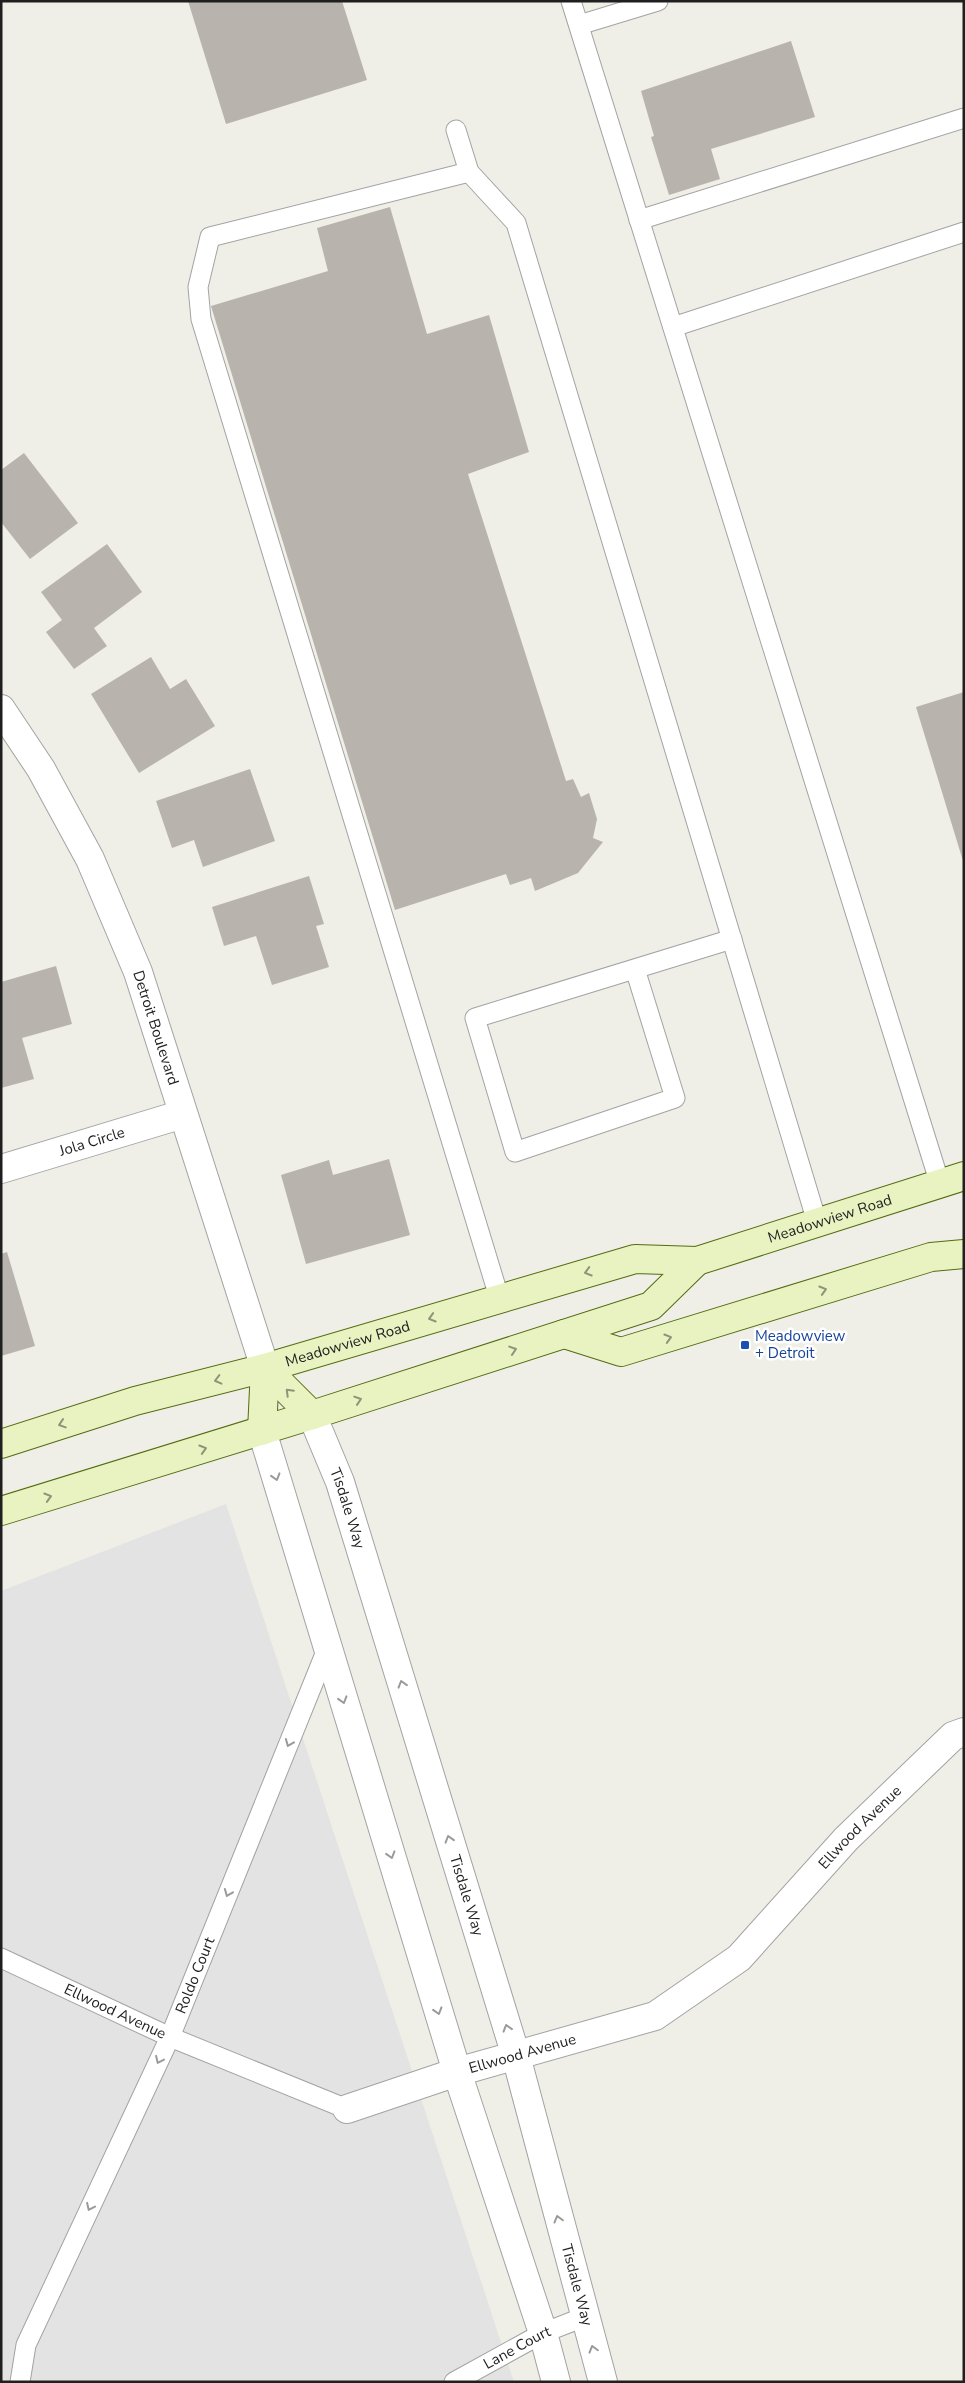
<svg xmlns="http://www.w3.org/2000/svg" width="965" height="2383" viewBox="0 0 965 2383" font-family="'Nunito Sans',sans-serif">
  <style>
    .parking { fill: #e3e3e3 }
    .building { fill: #b8b4ad }
    .lines { fill: none; stroke-linecap: round; stroke-linejoin: round }
    .service-casing { stroke: #a3a3a3; stroke-width: 21 }
    .minor-casing { stroke: #a3a3a3; stroke-width: 30 }
    .secondary-casing { stroke: #536c10; stroke-width: 30 }
    .service { stroke: #fff; stroke-width: 19 }
    .minor { stroke: #fff; stroke-width: 28 }
    .secondary { stroke: #e8f3c1; stroke-width: 28 }
    .oneway { stroke: #8e9478 }
    .oneway2 { stroke: #9a9a9a }
    .transit-dot { fill: #1a4fb4; stroke: #fff; stroke-width: 2 }
    .labels { text-anchor: middle; dominant-baseline: central; stroke-width: 5; stroke-linejoin: round; paint-order: stroke }
    .street-label { font-size: 15px; fill: #1f1f1f; stroke: #fff }
    .transit-label { font-size: 15px; fill: #164399; stroke: #fff; text-anchor: start }
  </style>
  <rect width="100%" height="100%" fill="#efeee7"/>
  <path class="parking" d="M226 1504 514 2382H1V1591Z"/>
  <path class="building" d="M188 1H342L367 80 226 124Z
    M791 41 815 117 711 149 720 179 669 195 651 137 654 136 641 91Z
    M390 207 427 334 489 315 529 452 468 474 566 781 573 779 581 797 589 793 597 819 593 838 603 842 578 873 535 891 531 878 510 885 506 874 395 910 211 306 328 271 317 228Z
    M24 453 78 523 30 559 1 522V470Z
    M107 544 142 592 94 628 107 646 74 669 46 632 62 620 41 592Z
    M151 657 170 689 186 679 215 726 139 773 91 694Z
    M964 692V861H963L916 707Z
    M250 769 275 841 203 867 194 840 172 848 156 801Z
    M309 876 324 924 316 926 329 967 272 985 256 936 224 946 212 907Z
    M56 966 72 1024 22 1038 34 1079 1 1088V982Z
    M389 1159 410 1235 306 1264 281 1175 329 1160 333 1175Z
    M7 1252 35 1346 1 1356V1254Z"/>
  <g class="lines">
    <defs>
      <g id="service">
        <path d="M571 1 940 1184"/>
        <path d="M579 25 658 1"/>
        <path d="M456 130 469 172 516 223 817 1222"/>
        <path d="M469 172 210 237 198 287 201 319 499 1297"/>
        <path d="M639 220 964 118"/>
        <path d="M673 327 964 232"/>
        <path d="M635 969 675 1098 515 1152 475 1018 732 939"/>
        <path id="s1" d="M1 1958 170 2037 347 2109"/>
        <path id="s2" d="M20 2382 26 2345 170 2037 327 1649"/>
        <path id="s3" d="M454 2382 543 2333 584 2317"/>
      </g>
      <g id="minor">
        <path id="s4" d="M1 709 41 769 90 859 138 972 265 1368"/>
        <path id="s5" d="M1 1169 183 1114"/>
        <path id="s6" d="M312 1415 340 1482 516 2056 603 2382"/>
        <path d="M262 1431 457 2072 543 2333 556 2382"/>
        <path id="s7" d="M347 2109 457 2072 655 2016 739 1958 846 1839 953 1736 964 1732"/>
      </g>
      <g id="secondary">
        <path d="M564 1334 621 1352 931 1257 964 1254"/>
        <path d="M265 1368 312 1415"/>
        <path d="M262 1431 265 1368"/>
        <path id="s8" d="M1 1444 135 1401 265 1368 635 1259 697 1261 964 1176"/>
        <path d="M1 1511 312 1415 651 1306 697 1261"/>
      </g>
    </defs>
    <use href="#service" class="service-casing"/>
    <use href="#minor" class="minor-casing"/>
    <use href="#secondary" class="secondary-casing"/>
    <use href="#service" class="service"/>
    <use href="#minor" class="minor"/>
    <use href="#secondary" class="secondary"/>
  </g>
  <defs><path id="oneway-chevron" d="M-2-3.5L2.5 0L-2 3.5" fill="none" stroke-width="1.6" stroke-linecap="round" stroke-linejoin="round" transform="scale(1.25)"/></defs>
  <g class="oneway">
    <use href="#oneway-chevron" transform="translate(588 1272) rotate(164)"/>
    <use href="#oneway-chevron" transform="translate(823 1290) rotate(-17)"/>
    <use href="#oneway-chevron" transform="translate(432 1318) rotate(163)"/>
    <use href="#oneway-chevron" transform="translate(668 1338) rotate(-17)"/>
    <use href="#oneway-chevron" transform="translate(513 1350) rotate(-18)"/>
    <use href="#oneway-chevron" transform="translate(218 1380) rotate(166)"/>
    <use href="#oneway-chevron" transform="translate(289 1392) rotate(-135)"/>
    <use href="#oneway-chevron" transform="translate(358 1400) rotate(-18)"/>
    <use href="#oneway-chevron" transform="translate(62 1424) rotate(162)"/>
    <use href="#oneway-chevron" transform="translate(203 1449) rotate(-17)"/>
    <use href="#oneway-chevron" transform="translate(48 1497) rotate(-17)"/>
  </g>
  <g class="oneway2">
    <use href="#oneway-chevron" transform="translate(276 1477) rotate(73)"/>
    <use href="#oneway-chevron" transform="translate(402 1684) rotate(-107)"/>
    <use href="#oneway-chevron" transform="translate(343 1700) rotate(73)"/>
    <use href="#oneway-chevron" transform="translate(289 1743) rotate(112)"/>
    <use href="#oneway-chevron" transform="translate(449 1839) rotate(-107)"/>
    <use href="#oneway-chevron" transform="translate(391 1855) rotate(73)"/>
    <use href="#oneway-chevron" transform="translate(228 1893) rotate(112)"/>
    <use href="#oneway-chevron" transform="translate(438 2011) rotate(73)"/>
    <use href="#oneway-chevron" transform="translate(507 2028) rotate(-107)"/>
    <use href="#oneway-chevron" transform="translate(159 2060) rotate(115)"/>
    <use href="#oneway-chevron" transform="translate(90 2207) rotate(115)"/>
    <use href="#oneway-chevron" transform="translate(558 2219) rotate(-105)"/>
    <use href="#oneway-chevron" transform="translate(593 2349) rotate(-106)"/>
  </g>
  <rect class="transit-dot" x="740" y="1340" width="10" height="10" rx="2.5"/>
  <g class="labels">
    <g class="street-label">
      <text stroke="none"><textPath href="#s4" startOffset="356">Detroit Boulevard</textPath></text>
      <text stroke="none"><textPath href="#s5" startOffset="95">Jola Circle</textPath></text>
      <text stroke="none"><textPath href="#s8" startOffset="862">Meadowview Road</textPath></text>
      <text stroke="none"><textPath href="#s8" startOffset="361">Meadowview Road</textPath></text>
      <text stroke="none"><textPath href="#s6" startOffset="100">Tisdale Way</textPath></text>
      <text stroke="none"><textPath href="#s7" startOffset="602">Ellwood Avenue</textPath></text>
      <text stroke="none"><textPath href="#s6" startOffset="505">Tisdale Way</textPath></text>
      <text stroke="none"><textPath href="#s2" startOffset="444">Roldo Court</textPath></text>
      <text stroke="none"><textPath href="#s1" startOffset="126">Ellwood Avenue</textPath></text>
      <text stroke="none"><textPath href="#s7" startOffset="184">Ellwood Avenue</textPath></text>
      <text stroke="none"><textPath href="#s6" startOffset="910">Tisdale Way</textPath></text>
      <text stroke="none"><textPath href="#s3" startOffset="72">Lane Court</textPath></text>
    </g>
    <g class="transit-label">
      <text x="755" y="1336">Meadowview<tspan x="755" dy="17">+ Detroit</tspan></text>
    </g>
  </g>
  <rect width="965" height="2383" fill="none" stroke="#1f1f1f" stroke-width="5"/>
</svg>
